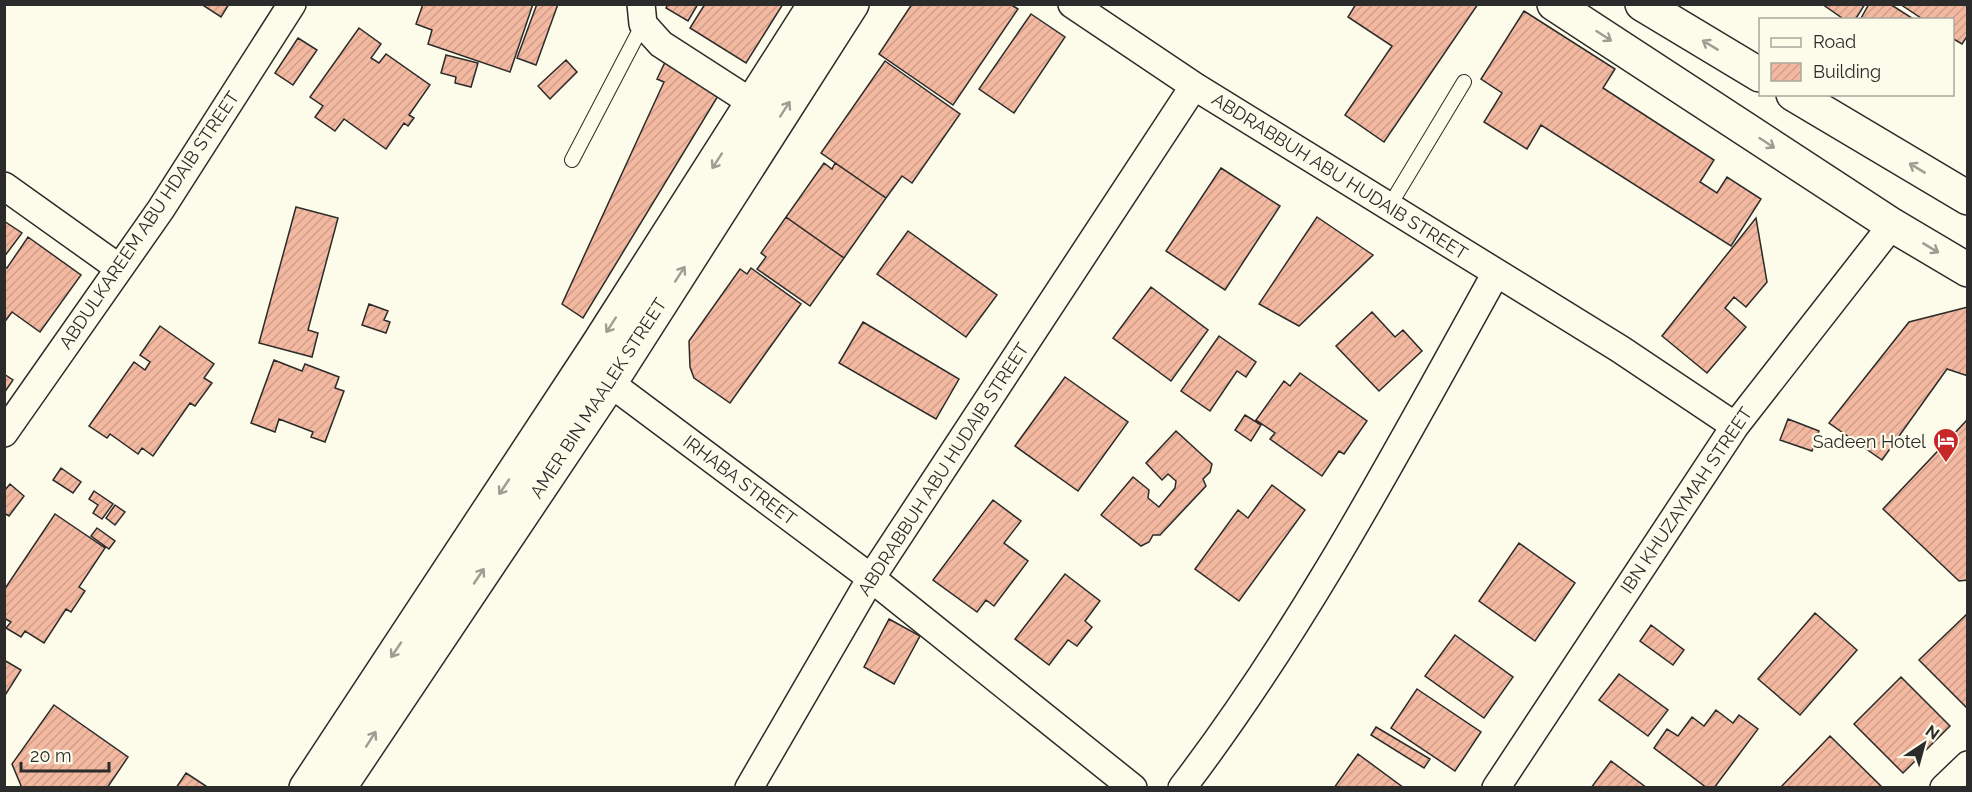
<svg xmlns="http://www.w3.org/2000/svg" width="1972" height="792" viewBox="0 0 1972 792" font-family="Raleway,sans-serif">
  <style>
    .building { fill: url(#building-hatch); stroke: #2b2b2b; stroke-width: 1.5 }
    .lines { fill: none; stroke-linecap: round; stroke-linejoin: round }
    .lane-casing { stroke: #2b2b2b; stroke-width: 16 }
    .street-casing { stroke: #2b2b2b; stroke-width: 30 }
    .secondary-casing { stroke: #2b2b2b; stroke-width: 36 }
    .lane { stroke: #fdfbea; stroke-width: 14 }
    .street { stroke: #fdfbea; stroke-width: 27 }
    .secondary { stroke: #fdfbea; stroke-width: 33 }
    .oneway { stroke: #9e9d94 }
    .labels { text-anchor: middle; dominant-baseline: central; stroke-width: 4.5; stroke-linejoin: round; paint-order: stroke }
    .street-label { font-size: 18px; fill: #2b2b2b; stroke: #fdfbea }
    .poi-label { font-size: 18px; fill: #2b2b2b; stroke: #fdfbea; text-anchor: end }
  </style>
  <defs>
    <pattern id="building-hatch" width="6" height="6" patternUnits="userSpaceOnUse" patternTransform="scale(1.5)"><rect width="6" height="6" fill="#f2b8a0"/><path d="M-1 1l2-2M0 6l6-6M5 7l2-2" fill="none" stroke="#d09e8a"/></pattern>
  </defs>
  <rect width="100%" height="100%" fill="#fdfbea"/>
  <path class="building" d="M201 4H229L221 17Z
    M423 4H533L510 72 428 44 432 30 416 24Z
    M537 4H558L536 65 517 58Z
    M668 4H698L688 21 666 8Z
    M705 4H783L746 63 690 28Z
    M912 4H1010L1018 9 953 105 879 54Z
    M1356 4H1478L1384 142 1345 115 1392 46 1348 17Z
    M1822 4H1865L1855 20H1845Z
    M1869 4H1890L1915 20H1860Z
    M1900 4H1968V35L1962 44 1952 38V20H1924Z
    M1524 11 1615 69 1603 88 1714 160 1700 182 1717 193 1727 177 1761 199 1731 246 1541 125 1527 149 1484 122 1502 93 1481 79Z
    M1031 14 1065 37 1014 113 979 89Z
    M359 28 381 44 371 58 379 63 386 54 430 85 409 115 414 118 408 126 404 123 386 149 344 119 335 131 315 117 323 106 310 97Z
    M298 38 317 50 293 85 275 73Z
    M446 55 478 63 471 87 455 83 456 77 441 73Z
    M667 58 721 91 583 318 562 304 664 82 657 79Z
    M566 60 577 72 550 99 538 86Z
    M885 61 960 114 912 183 902 176 886 198 821 153Z
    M824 163 832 169 835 163 886 198 844 258 786 217Z
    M1221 168 1280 206 1225 290 1166 251Z
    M296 207 338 218 308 330 318 333 312 357 259 343Z
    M786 217 844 258 810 306 757 269 766 257 761 253Z
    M1317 217 1373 255 1299 326 1259 304Z
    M1756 218 1767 282 1746 307 1734 297 1725 308 1746 327 1707 373 1662 336Z
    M4 221 22 233 4 257Z
    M908 231 997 295 966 337 877 274Z
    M28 237 81 275 40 332 12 312 6 320 4 318V266L7 268Z
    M751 268 801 304 730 403 694 378 690 367 689 341 740 269 747 274Z
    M1151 287 1208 330 1171 381 1113 338Z
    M369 304 388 311 384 320 390 322 386 333 362 325Z
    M1968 307V376L1947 369 1882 460 1829 423 1909 322Z
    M1372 312 1395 337 1403 330 1422 351 1379 391 1336 346Z
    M863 322 959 379 936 419 839 363Z
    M160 326 214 364 204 378 212 383 195 406 190 403 153 456 142 448 138 454 110 434 107 438 89 426 134 362 145 370 150 362 140 355Z
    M1219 336 1256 362 1246 377 1237 371 1210 411 1181 391Z
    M274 360 302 371 305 364 339 377 335 388 344 391 325 442 311 437 313 432 279 419 275 432 251 423Z
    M1300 373 1367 421 1344 454 1339 451 1322 476 1270 439 1275 433 1256 420 1284 381 1290 386Z
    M4 374 13 380 4 393Z
    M1065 377 1128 422 1078 491 1015 446Z
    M1245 415 1261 425 1251 441 1235 430Z
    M1788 419 1819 431 1812 451 1780 440Z
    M1968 419V580L1959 581 1883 509Z
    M1176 431 1212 464 1210 472 1203 479 1206 486 1160 535H1153L1149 542 1141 546 1101 515 1133 477 1149 490 1148 498 1159 507 1175 488 1176 481 1168 474 1162 480 1146 463Z
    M61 468 81 482 73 493 53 480Z
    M10 484 24 496 9 516 4 513V491Z
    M1272 485 1305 510 1239 601 1195 569 1238 510 1248 518Z
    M94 491 113 504 102 519 93 513 98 505 89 499Z
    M993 500 1021 521 1004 543 1028 561 994 606 986 600 977 612 933 580Z
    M115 505 125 512 115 525 106 518Z
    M55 514 105 548 79 587 85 591 71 612 66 609 44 643 25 631 21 637 6 628 11 622 4 618V590Z
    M97 528 115 541 109 549 91 536Z
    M1519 543 1575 583 1535 641 1479 601Z
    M1065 574 1100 601 1085 621 1092 627 1077 646 1068 640 1049 665 1015 639Z
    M1815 613 1857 650 1800 715 1758 679Z
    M1968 613V706L1966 707 1919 660Z
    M889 619 920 636 894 684 864 667Z
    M1651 625 1684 650 1673 665 1640 641Z
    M1455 635 1513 677 1484 718 1425 676Z
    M4 660 21 670 4 697Z
    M1619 674 1668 710 1648 736 1599 700Z
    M1901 677 1950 726 1903 773 1854 724Z
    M1417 689 1481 732 1455 771 1391 728Z
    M54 705 128 757 107 788H22L12 764Z
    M1716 710 1733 723 1739 715 1758 729 1714 788H1707L1654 748 1667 729 1678 736 1692 717 1704 726Z
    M1376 727 1430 759 1424 768 1371 735Z
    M1830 736 1883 788H1780Z
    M1358 754 1404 788H1334Z
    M1611 761 1647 788H1591Z
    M186 773 209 788H176Z"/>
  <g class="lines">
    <defs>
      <path id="lane" d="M572 160 643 24
        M1390 205 1464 82"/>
      <path id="street" d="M641 4 643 24 661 44 754 104
        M1072 4 1194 86 1620 349 1735 426
        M4 186 119 268
        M610 383 871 578 1133 788
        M4 433 161 209 292 4
        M749 788 871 578 1194 86
        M1182 788C1304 628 1399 448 1496 273
        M1496 788 1735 426 1892 225
        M1944 788 1968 765"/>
      <path id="secondary" d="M1554 4 1892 225 1968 270
        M1642 4 1760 75
        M1793 94 1968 198
        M306 788 597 346 815 4
        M339 788 610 383 852 4"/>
    </defs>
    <use href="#lane" class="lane-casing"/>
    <use href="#street" class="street-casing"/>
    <use href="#secondary" class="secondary-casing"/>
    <use href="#lane" class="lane"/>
    <use href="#street" class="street"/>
    <use href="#secondary" class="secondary"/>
  </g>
  <defs><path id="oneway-shaft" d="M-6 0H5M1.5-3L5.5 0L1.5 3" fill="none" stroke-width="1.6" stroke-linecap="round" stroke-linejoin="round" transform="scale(1.5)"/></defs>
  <g class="oneway">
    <use href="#oneway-shaft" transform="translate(1604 36) rotate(33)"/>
    <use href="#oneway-shaft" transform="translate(1710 45) rotate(-149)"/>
    <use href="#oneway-shaft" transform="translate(785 109) rotate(-57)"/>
    <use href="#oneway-shaft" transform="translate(1767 143) rotate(33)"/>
    <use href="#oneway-shaft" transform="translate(717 161) rotate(123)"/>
    <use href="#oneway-shaft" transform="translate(1917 168) rotate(-149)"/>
    <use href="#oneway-shaft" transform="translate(1931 248) rotate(31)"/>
    <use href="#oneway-shaft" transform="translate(680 274) rotate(-57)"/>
    <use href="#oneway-shaft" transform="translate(611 325) rotate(123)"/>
    <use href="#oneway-shaft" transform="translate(504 487) rotate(124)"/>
    <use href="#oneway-shaft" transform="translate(479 576) rotate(-56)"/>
    <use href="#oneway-shaft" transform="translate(396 650) rotate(124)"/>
    <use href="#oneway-shaft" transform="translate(371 739) rotate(-57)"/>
  </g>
  <defs>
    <symbol id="hotel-pin" viewBox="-11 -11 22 30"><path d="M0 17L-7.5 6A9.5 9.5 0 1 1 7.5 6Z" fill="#c62828" stroke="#fdfbea"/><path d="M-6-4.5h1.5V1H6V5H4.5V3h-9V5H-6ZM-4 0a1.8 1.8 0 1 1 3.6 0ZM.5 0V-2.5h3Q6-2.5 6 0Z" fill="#fff"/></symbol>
  </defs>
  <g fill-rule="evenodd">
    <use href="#hotel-pin" x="1931" y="426" width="30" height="40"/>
  </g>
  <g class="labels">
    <g class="street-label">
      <text transform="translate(1340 176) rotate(32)">ABDRABBUH ABU HUDAIB STREET</text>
      <text transform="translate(149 220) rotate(-56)">ABDULKAREEM ABU HDAIB STREET</text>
      <text transform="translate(598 398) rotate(-57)">AMER BIN MAALEK STREET</text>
      <text transform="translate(943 469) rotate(-57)">ABDRABBUH ABU HUDAIB STREET</text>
      <text transform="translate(740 480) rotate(37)">IRHABA STREET</text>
      <text transform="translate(1686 500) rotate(-56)">IBN KHUZAYMAH STREET</text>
    </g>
    <g class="poi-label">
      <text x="1926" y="441">Sadeen Hotel</text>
    </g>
  </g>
  <rect width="1972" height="792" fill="none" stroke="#2b2b2b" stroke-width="12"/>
  <rect x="1759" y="18" width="195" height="78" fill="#fdfbea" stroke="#a9a89e" stroke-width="1.5"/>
  <rect x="1771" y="38" width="30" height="9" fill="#fdfbea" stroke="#a9a89e" stroke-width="1.5"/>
  <text x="1813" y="48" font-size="18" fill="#2b2b2b">Road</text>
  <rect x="1771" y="63" width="30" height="18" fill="url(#building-hatch)" stroke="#a9a89e" stroke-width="1.5"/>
  <text x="1813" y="78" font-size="18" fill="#2b2b2b">Building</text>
  <g transform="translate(1924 744) rotate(36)" stroke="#fdfbea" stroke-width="4.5" paint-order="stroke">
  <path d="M0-4.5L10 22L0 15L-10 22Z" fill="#2b2b2b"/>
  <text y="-9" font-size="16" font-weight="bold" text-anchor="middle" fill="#2b2b2b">N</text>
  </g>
  <path d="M21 762v9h88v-9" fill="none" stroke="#2b2b2b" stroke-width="3"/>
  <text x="30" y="762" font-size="18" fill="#2b2b2b" stroke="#fdfbea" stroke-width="4.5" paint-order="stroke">20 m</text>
</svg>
